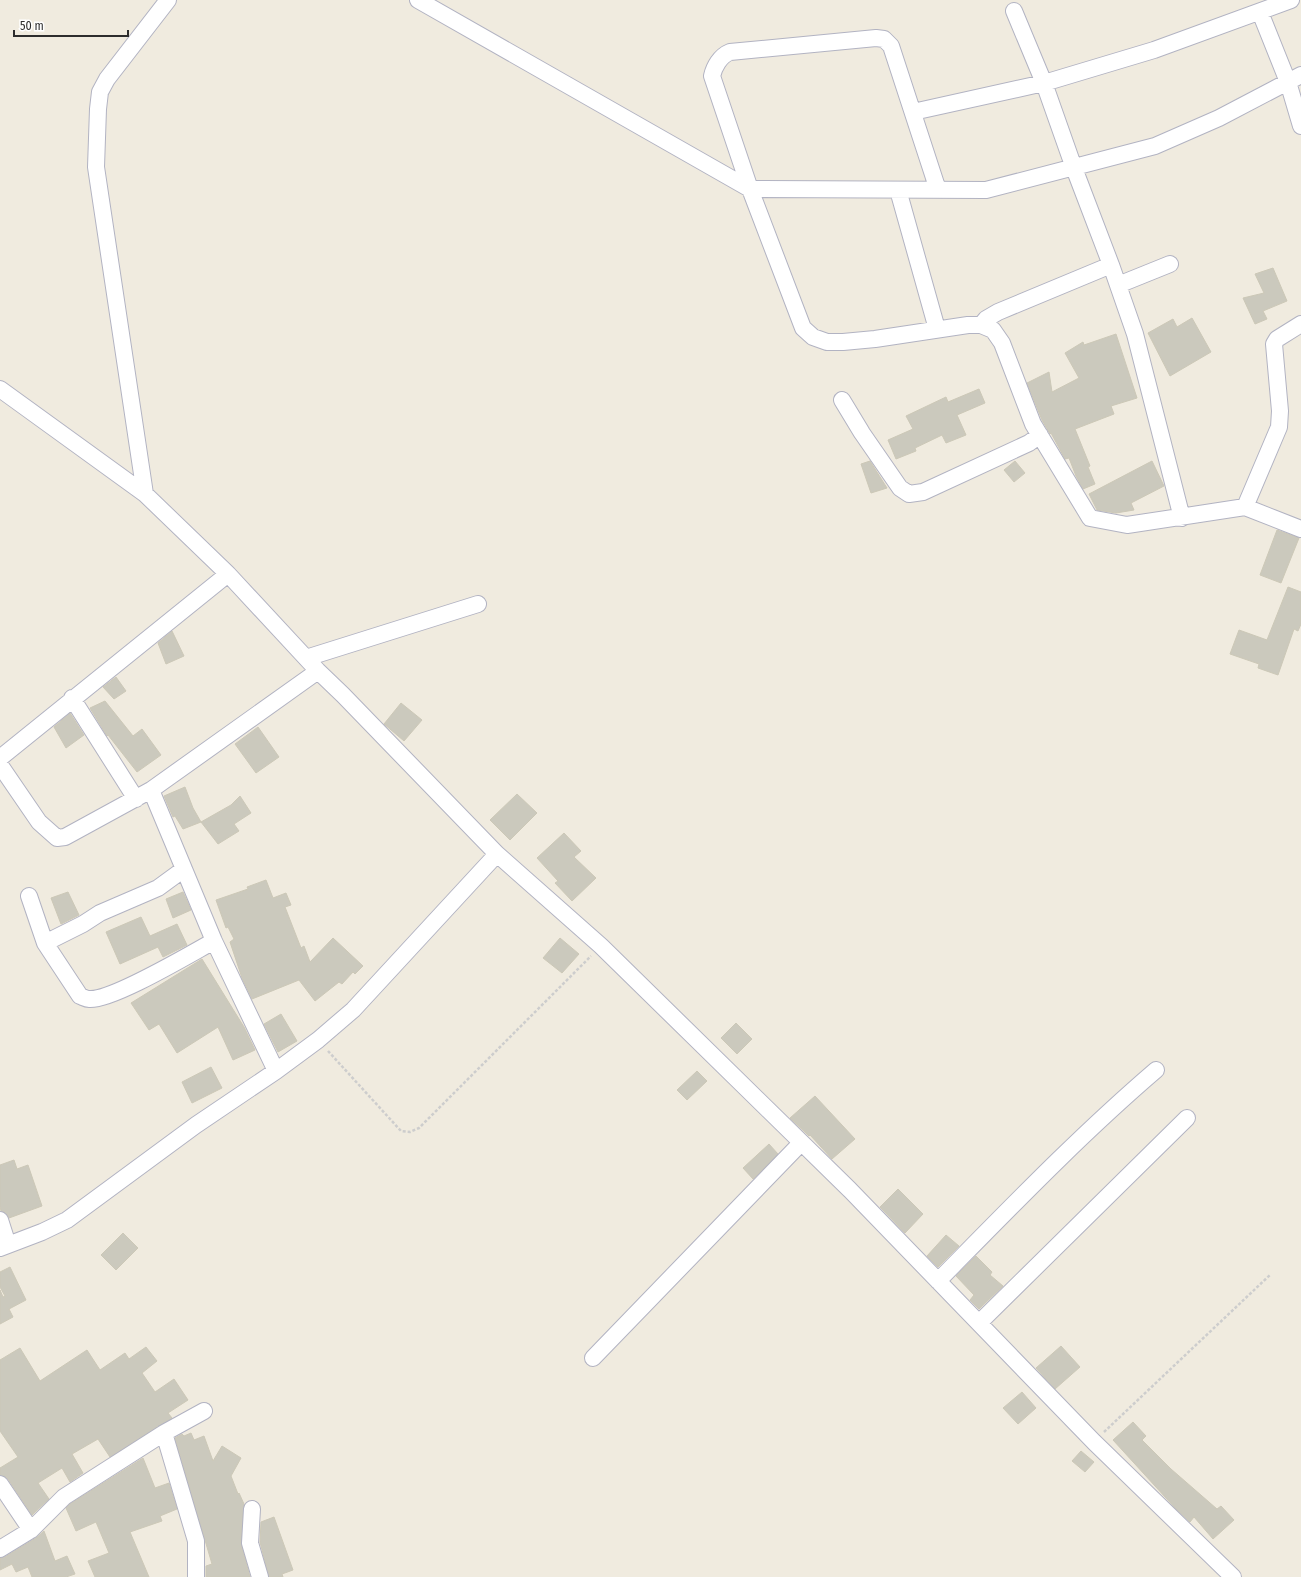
<svg xmlns="http://www.w3.org/2000/svg" width="1301" height="1577" viewBox="0 0 1301 1577" font-family="'Fira Sans Condensed',sans-serif">
  <style>
    .building { fill: #cbc9bd; stroke: #ccc8b7 }
    .lines { fill: none; stroke-linecap: round; stroke-linejoin: round }
    .minor-casing { stroke: #b2b3c2; stroke-width: 18 }
    .path { stroke: #cdcdcd; stroke-width: 2.5; stroke-dasharray: 3 2; stroke-linecap: butt }
    .minor { stroke: #fff; stroke-width: 16 }
  </style>
  <rect width="100%" height="100%" fill="#f0ebdf"/>
  <path class="building" d="M1273 268 1287 301 1263 311 1267 319 1255 324 1243 298 1264 293 1255 274Z
    M1192 318 1211 352 1170 376 1148 333 1173 319 1177 327Z
    M1116 334 1137 398 1111 406 1114 414 1075 429 1090 466 1088 467 1095 484 1083 489 1076 476 1069 458 1065 459 1051 433 1050 434 1042 420 1027 383 1049 372 1052 392 1079 378 1065 353 1083 342 1084 345Z
    M979 389 985 403 957 415 966 435 946 443 942 435 915 448 916 451 896 459 888 440 913 429 906 416 946 397 948 402Z
    M870 461 887 488 871 493 861 464Z
    M1015 461 1025 473 1014 482 1004 470Z
    M1152 461 1164 486 1131 503 1134 510 1116 513 1097 510 1089 494Z
    M1277 530 1299 538 1281 583 1260 575Z
    M1288 587 1301 592V624L1298 631 1294 629 1278 675 1258 668 1259 664 1230 654 1239 630 1267 640Z
    M172 631 184 656 166 664 158 643Z
    M116 677 126 691 114 699 103 687Z
    M105 701 133 736 142 729 161 755 137 772 108 735 107 736 90 708Z
    M401 703 422 720 404 741 384 724Z
    M70 713 84 735 66 748 54 727Z
    M258 727 279 757 256 773 235 744Z
    M185 787 193 808 201 822 183 829 175 816 173 817 164 796Z
    M517 794 537 813 510 840 490 820Z
    M240 796 251 813 234 824 239 831 218 844 201 822 231 805Z
    M564 833 581 851 574 857 596 878 572 901 555 883 558 881 537 858Z
    M266 880 273 898 286 893 291 905 285 907 301 948 304 946 310 962 333 938 363 966 355 974 353 972 342 984 339 982 315 1001 299 980 252 999 242 978 230 942 234 939 228 927 226 928 216 900 248 889 247 887Z
    M68 892 79 915 61 924 51 898Z
    M183 892 191 910 173 918 166 899Z
    M141 917 150 936 177 924 187 945 163 957 158 947 120 964 106 932Z
    M560 938 579 954 562 973 543 958Z
    M202 959 244 1027 255 1050 233 1060 218 1027 177 1053 159 1024 149 1030 131 1003Z
    M281 1014 297 1041 278 1052 264 1024Z
    M736 1023 752 1039 737 1054 721 1038Z
    M211 1067 222 1088 192 1103 182 1082Z
    M697 1071 707 1081 687 1100 677 1090Z
    M815 1096 855 1139 832 1159 810 1135 809 1136 790 1118Z
    M769 1144 778 1154 753 1179 743 1168Z
    M14 1160 17 1169 28 1165 42 1206 9 1218 6 1213 1 1211 0 1207V1165Z
    M898 1189 923 1214 905 1233 880 1207Z
    M123 1233 138 1248 116 1270 101 1255Z
    M946 1235 959 1246 938 1267 927 1256Z
    M976 1256 992 1272 990 1275 1003 1286 979 1309 970 1300 974 1295 956 1276Z
    M10 1267 26 1300 9 1309 13 1317 0 1324V1290L3 1297 5 1296 0 1287V1272Z
    M1061 1346 1080 1367 1055 1389 1036 1368Z
    M146 1347 157 1361 142 1373 155 1392 174 1379 188 1400 168 1413 172 1418 110 1457 98 1439 72 1454 83 1473 70 1482 62 1468 38 1483 49 1499 32 1515 8 1479 4 1476 0 1475V1468L18 1457 0 1431V1360L20 1348 40 1381 87 1350 100 1370 125 1353 129 1359Z
    M1022 1392 1036 1408 1018 1424 1003 1408Z
    M1133 1422 1146 1436 1142 1440 1171 1469 1217 1509 1221 1506 1234 1520 1213 1539 1194 1517 1190 1522 1176 1509 1113 1440Z
    M191 1433 194 1440 204 1436 213 1461 222 1446 241 1458 231 1476 238 1494 239 1493 244 1504 241 1543 250 1577H206V1566L212 1564 175 1438 182 1434 184 1436Z
    M1081 1451 1094 1462 1085 1472 1072 1461Z
    M143 1458 155 1488 169 1483 177 1509 160 1516 162 1521 130 1532 149 1577H95L88 1561 109 1553 96 1522 76 1531 66 1508 70 1504Z
    M274 1517 293 1570 282 1574 283 1577H269L260 1542 261 1522Z
    M44 1531 55 1561 67 1556 75 1574 66 1577H32L28 1567 16 1572 12 1564 0 1570V1558L5 1557 36 1538Z"/>
  <g class="lines">
    <defs>
      <path id="minor" d="M418 0 750 189 986 190 1155 146 1219 118 1301 75
        M1014 11 1044 83 1074 168 1111 265 1135 334 1182 518
        M1260 12 1288 82 1301 126
        M913 112 1044 83 1154 50 1291 0
        M898 190 937 329
        M938 190 891 46 884 39 876 38 730 52C720 56 714 67 712 76L750 189 803 328 813 337 827 342H843L875 339 968 325H981L993 330 1002 343 1033 424 1090 518 1127 525 1245 507 1301 529
        M1118 285 1170 264
        M981 325 986 319 998 312 1111 265
        M0 389 145 494 228 574 318 671 343 695 497 854 601 946 850 1190 1094 1442 1233 1577
        M842 400 862 433 900 488 909 494 923 492 1029 443 1040 435
        M145 494 96 167 98 109 100 92 107 79 168 0
        M1245 507 1279 427 1280 411 1274 344 1277 339 1301 324
        M306 658 478 604
        M72 698 136 799
        M0 758 228 574
        M0 765 39 822 57 838 65 837 151 790 318 671
        M151 790 214 941 276 1071
        M29 896 45 943 80 996C83 997 86 999 89 999 112 1001 190 954 214 941
        M45 943 83 924 100 913 158 888 184 869
        M0 1220 8 1245
        M0 1248 42 1232 67 1220 196 1125 276 1071 318 1040 353 1010 497 854
        M938 1281C1009 1209 1079 1136 1156 1070
        M979 1323 1187 1118
        M593 1358 801 1143
        M164 1433 196 1541V1577
        M0 1484 31 1530
        M252 1509 250 1543 260 1577
        M0 1549 31 1530 64 1497 164 1433 204 1411"/>
    </defs>
    <use href="#minor" class="minor-casing"/>
    <path class="path" d="M328 1051 401 1131 410 1132 419 1128 591 956
      M1104 1432 1271 1274"/>
    <use href="#minor" class="minor"/>
  </g>
  <path d="M14 30v6h114v-6" fill="none" stroke="#2d2d2d" stroke-width="2"/>
  <text x="20" y="30" font-size="12" fill="#2d2d2d" stroke="#ffffff" stroke-width="3" paint-order="stroke">50 m</text>
</svg>
